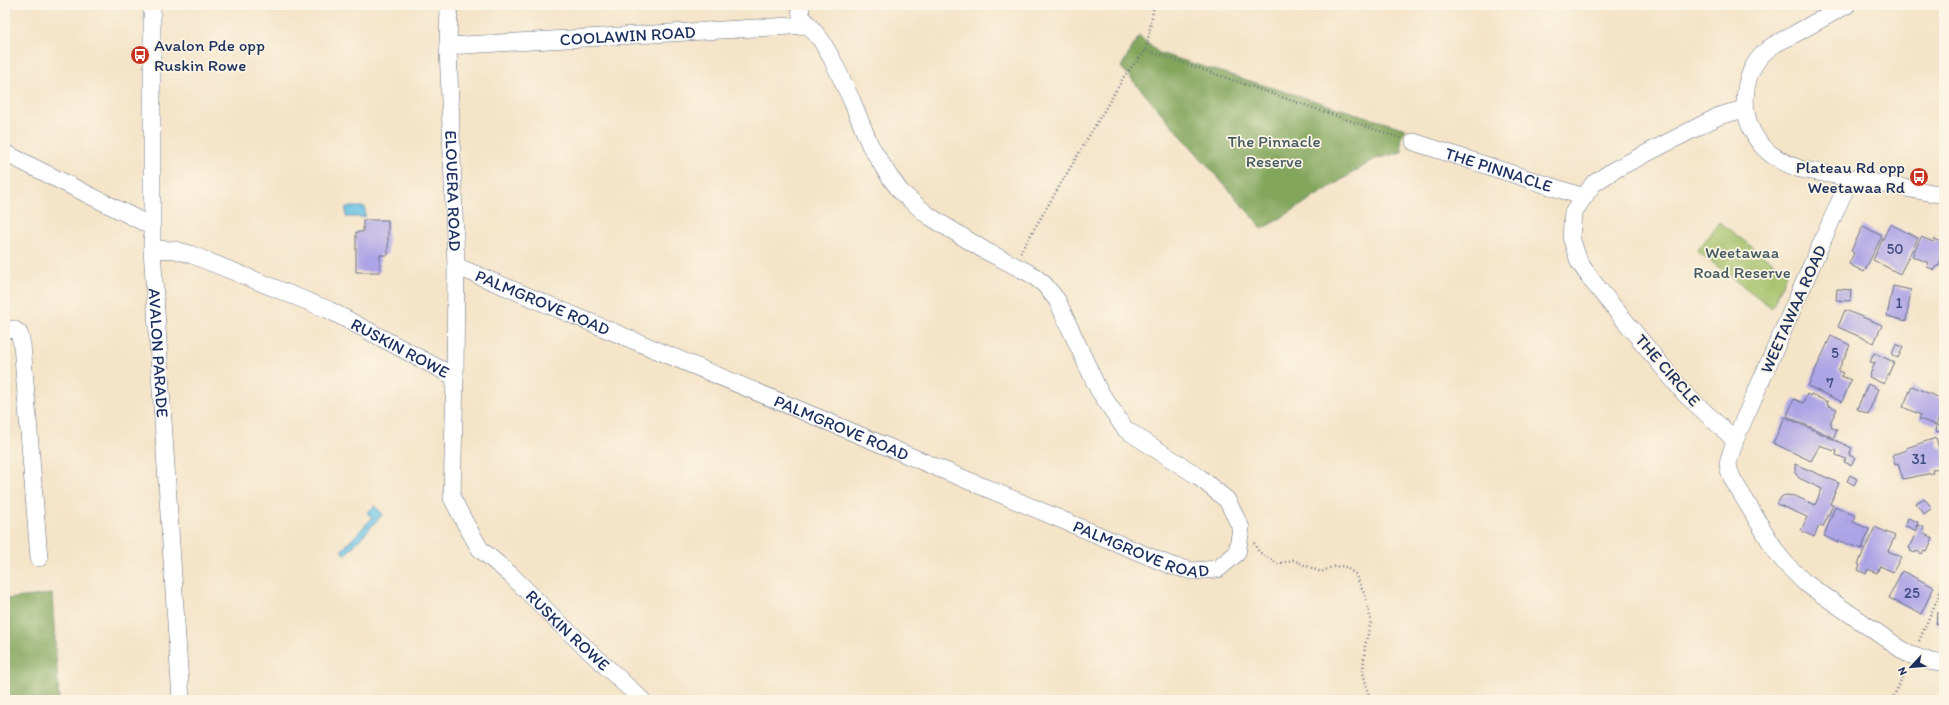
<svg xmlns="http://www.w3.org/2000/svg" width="1949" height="705" viewBox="0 0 1949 705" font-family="Itim,sans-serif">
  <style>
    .green { fill: #a3c067; stroke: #5f7862 }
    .forest { fill: #82a65c; stroke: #4e6a5d }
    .water { fill: #67c3e5; stroke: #4179a2 }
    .building { fill: #ada4e6 }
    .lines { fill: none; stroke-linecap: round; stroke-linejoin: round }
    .minor-casing { stroke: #676e83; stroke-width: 18 }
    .path { stroke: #676e83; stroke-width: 2.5; stroke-dasharray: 1 3; stroke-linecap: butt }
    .minor { stroke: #fff; stroke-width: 17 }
    .labels { text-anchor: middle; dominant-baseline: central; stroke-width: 3.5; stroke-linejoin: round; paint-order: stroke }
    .number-label { font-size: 15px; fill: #404c80 }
    .street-label { font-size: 17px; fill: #1b2f5e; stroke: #fcf5e5 }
    .poi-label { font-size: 17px; fill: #1b2f5e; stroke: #fcf5e5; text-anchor: start }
    .park-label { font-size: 17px; fill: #445a61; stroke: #fcf5e5 }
  </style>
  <rect width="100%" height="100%" fill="#fcf5e5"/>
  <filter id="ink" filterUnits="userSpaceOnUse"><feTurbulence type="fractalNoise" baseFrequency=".025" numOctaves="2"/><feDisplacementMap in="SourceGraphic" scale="8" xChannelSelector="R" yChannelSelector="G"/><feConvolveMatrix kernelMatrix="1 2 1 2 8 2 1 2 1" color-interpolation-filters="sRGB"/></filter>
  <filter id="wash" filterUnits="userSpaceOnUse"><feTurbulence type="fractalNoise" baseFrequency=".012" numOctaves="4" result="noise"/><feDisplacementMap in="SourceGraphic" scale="16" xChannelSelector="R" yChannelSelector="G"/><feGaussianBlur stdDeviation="0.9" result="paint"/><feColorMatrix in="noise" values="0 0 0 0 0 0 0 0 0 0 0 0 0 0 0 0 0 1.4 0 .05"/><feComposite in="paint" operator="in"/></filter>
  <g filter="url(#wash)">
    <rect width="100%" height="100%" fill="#f4e4c8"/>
    <path class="green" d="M1719 222 1787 273 1772 308 1697 251Z"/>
    <path class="forest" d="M1139 36 1159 53 1406 129 1401 137 1402 152 1375 159 1263 229 1121 67Z
      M52 594 59 700H5V599Z"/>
    <path class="water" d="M346 207H365V217H346Z
      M374 506 383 514 345 555 341 551 372 518 367 513Z"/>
    <g id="blocks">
      <path class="building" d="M363 220H388V255H380V272H356V232H363Z
        M1890 224 1918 238 1900 274 1873 260Z
        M1863 226 1882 236 1864 272 1849 264 1854 253 1851 251Z
        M1921 237 1933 242 1935 239 1944 243V253L1938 267 1936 266 1935 270 1927 267 1929 263 1912 256Z
        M1893 286 1911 290 1906 321 1887 316Z
        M1837 289 1851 290 1850 301 1836 300Z
        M1845 310 1882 325 1874 343 1838 327Z
        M1831 336 1850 345 1838 371 1843 373 1841 376 1851 380 1842 402 1808 386Z
        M1896 344 1903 347 1898 358 1892 355Z
        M1874 353 1894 362 1884 384 1869 377 1875 363 1870 362Z
        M1868 384 1878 389 1868 414 1857 409Z
        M1912 386 1944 400V405L1936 425 1919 419 1921 415 1903 407Z
        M1807 394 1810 396 1811 394 1828 402 1827 405 1837 409 1830 423 1832 424 1831 427 1837 430 1834 438 1787 416 1794 399 1803 403Z
        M1785 417 1852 448 1849 455 1855 458 1851 465 1844 462 1846 459 1836 455 1837 451 1834 450V451L1820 445 1811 461 1773 443Z
        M1937 425 1944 427V433L1936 431Z
        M1936 438 1939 448 1942 447 1944 454V466L1932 470 1933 473 1903 479 1898 464 1895 465 1892 455 1906 450V448Z
        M1795 464 1839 483 1830 504 1833 505 1823 527 1819 526 1814 537 1801 531 1807 517 1777 504 1781 497 1785 495 1795 496 1815 505 1822 489 1799 478 1795 473Z
        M1850 475 1857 479 1854 485 1847 481Z
        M1924 498 1932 508 1924 514 1916 503Z
        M1835 506 1856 516 1853 522 1869 529 1862 549 1839 541 1838 543 1824 536Z
        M1908 518 1918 522 1915 530 1905 526Z
        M1919 525 1924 527 1922 533 1933 538 1927 551 1924 550 1922 554 1916 551 1915 553 1910 551 1911 549 1909 548Z
        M1875 527 1895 536 1888 551 1901 557 1893 572 1880 566 1877 573 1868 569 1866 574 1858 570 1860 565 1858 564Z
        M1902 571 1934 587 1921 614 1889 598Z
        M1937 613 1944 614V625L1936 624Z"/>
    </g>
  </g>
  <g filter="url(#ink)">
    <use href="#blocks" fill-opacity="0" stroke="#676e83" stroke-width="1"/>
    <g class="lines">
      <defs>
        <g id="minor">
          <path id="s1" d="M152 5V249L181 700"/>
          <path id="s2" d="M449 5 448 46 456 266 455 377"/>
          <path d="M1847 5C1828 15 1809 26 1791 36 1783 40 1773 44 1767 50 1739 74 1738 121 1764 148 1773 158 1787 164 1800 169L1944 195"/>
          <path id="s3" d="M448 46 807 25"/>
          <path id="s4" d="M1414 142 1584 197"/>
          <path d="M5 153 151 226"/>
          <path d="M1850 178 1735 440 1728 463 1729 470 1733 480 1777 553 1785 563 1804 582 1908 654 1932 662H1944"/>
          <path id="s5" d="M152 249 175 250 190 254 329 310 455 377 452 498 464 521 480 549 511 575 556 620 642 700"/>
          <path id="s6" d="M456 266 1172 566 1193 571 1218 569 1237 553 1241 528 1227 500 1199 477 1125 429 1098 389 1057 300 1044 284 1031 274 984 250 929 216 901 192 889 176 870 145 852 101 832 59 821 40 801 16 800 5"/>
          <path d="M5 330 13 329 19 333 22 344 39 558"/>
          <path d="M1735 440 1685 394 1593 282 1579 262 1571 237 1573 213 1593 184 1614 170 1719 116 1744 109"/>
        </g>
      </defs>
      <use href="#minor" class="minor-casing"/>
      <path class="path" d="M1146 50 1400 138
        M1020 253 1125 75 1146 50 1154 5
        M1254 543 1259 552 1278 564 1293 560 1321 572 1332 567 1344 566 1355 574 1365 595 1371 621 1365 646 1363 672 1370 700
        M1919 641 1944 583
        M1892 700 1906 669"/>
      <use href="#minor" class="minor"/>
    </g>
  </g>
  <defs>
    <symbol id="bus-disc" viewBox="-11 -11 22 22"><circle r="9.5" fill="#c8321e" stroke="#fcf5e5"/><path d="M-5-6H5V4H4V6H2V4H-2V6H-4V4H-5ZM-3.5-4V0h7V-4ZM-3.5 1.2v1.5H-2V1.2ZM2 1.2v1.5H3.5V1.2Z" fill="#fff"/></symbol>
  </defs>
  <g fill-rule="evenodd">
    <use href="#bus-disc" x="129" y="44" width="22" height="22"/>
    <use href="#bus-disc" x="1908" y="166" width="22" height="22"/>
  </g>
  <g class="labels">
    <g class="number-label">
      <text x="1895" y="249">50</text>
      <text x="1899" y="303">1</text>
      <text x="1835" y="353">5</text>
      <text x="1830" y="383">7</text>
      <text x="1919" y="459">31</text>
      <text x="1912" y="593">25</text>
    </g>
    <g class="street-label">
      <text stroke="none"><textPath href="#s3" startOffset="180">COOLAWIN ROAD</textPath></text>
      <text stroke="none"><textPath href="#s4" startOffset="89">THE PINNACLE</textPath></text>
      <text stroke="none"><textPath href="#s2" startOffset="186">ELOUERA ROAD</textPath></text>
      <text stroke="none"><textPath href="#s6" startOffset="94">PALMGROVE ROAD</textPath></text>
      <text transform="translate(1793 309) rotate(-66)">WEETAWAA ROAD</text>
      <text stroke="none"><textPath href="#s5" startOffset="269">RUSKIN ROWE</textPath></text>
      <text stroke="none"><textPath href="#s1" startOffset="348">AVALON PARADE</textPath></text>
      <text transform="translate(1668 370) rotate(49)">THE CIRCLE</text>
      <text stroke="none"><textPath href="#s6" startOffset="418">PALMGROVE ROAD</textPath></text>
      <text stroke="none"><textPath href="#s6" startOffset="742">PALMGROVE ROAD</textPath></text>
      <text stroke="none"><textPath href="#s5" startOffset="630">RUSKIN ROWE</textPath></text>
    </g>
    <g class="poi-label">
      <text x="154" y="45">Avalon Pde opp<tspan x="154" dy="20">Ruskin Rowe</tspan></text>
      <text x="1905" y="167" text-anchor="end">Plateau Rd opp<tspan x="1905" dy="20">Weetawaa Rd</tspan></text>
    </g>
    <g class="park-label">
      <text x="1274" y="141">The Pinnacle<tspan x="1274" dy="20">Reserve</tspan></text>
      <text x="1742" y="252">Weetawaa<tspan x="1742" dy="20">Road Reserve</tspan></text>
    </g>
  </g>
  <rect width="1949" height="705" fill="none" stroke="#fcf5e5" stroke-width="20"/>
  <g transform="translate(1911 667) rotate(244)" stroke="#fcf5e5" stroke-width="3" paint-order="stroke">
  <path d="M0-3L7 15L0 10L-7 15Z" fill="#1b2f5e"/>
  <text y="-6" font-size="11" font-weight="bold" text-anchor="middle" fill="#1b2f5e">N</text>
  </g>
</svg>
